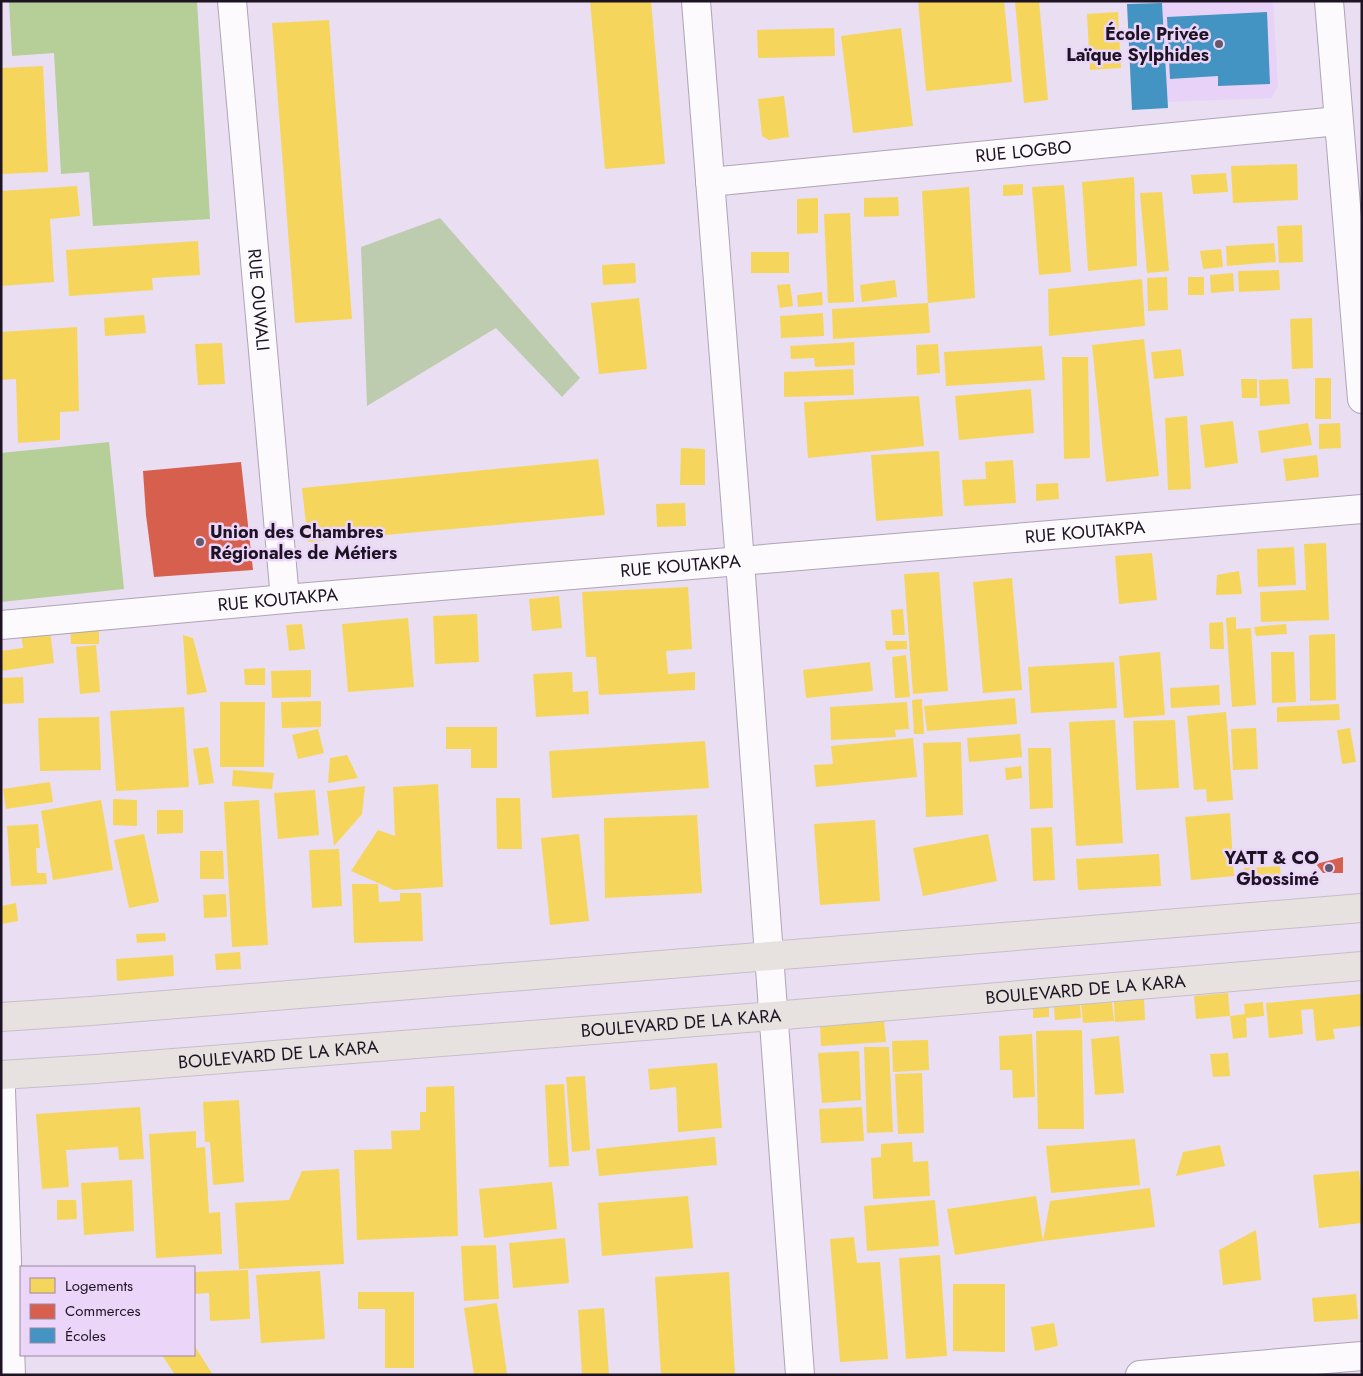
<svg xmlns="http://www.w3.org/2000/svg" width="1363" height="1376" viewBox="0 0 1363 1376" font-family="Jost,sans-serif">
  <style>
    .built { fill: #e8d2f8 }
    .green { fill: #bdccae }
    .forest { fill: #b6cf99 }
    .homes { fill: #f6d55c }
    .shops { fill: #d6604d }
    .schools { fill: #4393c3 }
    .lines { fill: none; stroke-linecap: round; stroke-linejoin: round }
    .minor-casing { stroke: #aea4b5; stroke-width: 30 }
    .major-casing { stroke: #c6bfca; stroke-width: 30 }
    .minor { stroke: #fcfafd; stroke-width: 28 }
    .major { stroke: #e7e1df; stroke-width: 28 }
    .poi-dot { fill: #655a6b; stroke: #ebd6fa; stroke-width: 2 }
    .labels { text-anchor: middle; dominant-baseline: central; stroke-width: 5; stroke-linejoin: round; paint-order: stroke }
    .poi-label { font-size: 18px; font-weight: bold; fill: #1d1323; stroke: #ebd6fa; text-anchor: end }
    .street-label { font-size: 18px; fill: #1d1323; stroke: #ebd6fa }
  </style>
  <rect width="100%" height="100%" fill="#eadef2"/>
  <path class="built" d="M1162 1H1273L1278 86 1272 98 1165 102Z"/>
  <path class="green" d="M440 218 580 378 562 397 496 328 367 406 361 247Z"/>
  <path class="forest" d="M9 1H197L210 219 93 226 89 172 61 174 54 53 12 56Z
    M109 442 124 589 1 602V453Z"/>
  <path class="homes" d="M590 1H651L665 164 605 169Z
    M918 1H1004L1012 82 926 91Z
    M1015 1H1039L1048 100 1024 103Z
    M1118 12 1121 68 1090 70 1087 14Z
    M329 20 352 319 295 323 272 23Z
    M834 28 835 56 758 58 757 30Z
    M901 28 913 126 853 133 841 36Z
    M43 66 48 172 1 174V68Z
    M784 96 789 137 769 140 762 136 758 99Z
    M1297 164 1298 200 1233 203 1231 166Z
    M1226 173 1228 192 1193 194 1191 175Z
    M1134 177 1137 266 1088 271 1082 182Z
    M1023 184V195L1003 196V185Z
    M1064 185 1071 272 1039 275 1032 187Z
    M77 186 80 216 50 219 54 282 1 286V191Z
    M969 187 975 298 928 303 922 191Z
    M1162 192 1169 271 1147 273 1140 193Z
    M898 197 899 216 864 217V198Z
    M818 198V233L797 234V199Z
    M850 213 854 302 828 303 824 214Z
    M1302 225 1303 262 1279 263 1277 226Z
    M198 241 200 275 152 278 153 290 69 296 66 250Z
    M1274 243 1276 262 1227 266 1226 246Z
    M1221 249 1223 267 1203 269 1200 251Z
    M751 252H789V273H751Z
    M635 263 636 283 603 285 602 265Z
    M1279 270 1280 290 1239 292 1238 271Z
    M1233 273 1234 291 1211 293 1210 275Z
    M1167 277 1168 310 1148 311 1147 278Z
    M1188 277H1204V295H1188Z
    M1142 279 1145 326 1049 336 1048 289Z
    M895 280 897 297 862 302 860 285Z
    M790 284 793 306 780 308 777 285Z
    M822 292 823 305 798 307 797 295Z
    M639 298 647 369 599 374 591 303Z
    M928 303 930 333 833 339 832 309Z
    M823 313 824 336 781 338 780 316Z
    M144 315 146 333 105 336 104 318Z
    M1312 318 1313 368 1292 369 1290 319Z
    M77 327 79 411 60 412V440L18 443 16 379 1 380V332Z
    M1144 339 1159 476 1106 482 1092 345Z
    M854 342 855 365 815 367 814 358 791 359 790 346Z
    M222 343 225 384 198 385 195 344Z
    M938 344 940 373 917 375 916 345Z
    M1042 346 1045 380 946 386 944 352Z
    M1181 349 1184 376 1154 379 1151 352Z
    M1062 357H1088L1090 458 1064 459Z
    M853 369 854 395 784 397V372Z
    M1315 378H1331V419H1315Z
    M1241 379H1257V398H1242Z
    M1288 379 1290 404 1260 406 1259 380Z
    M1031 389 1034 433 959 440 955 396Z
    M919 396 924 446 808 458 804 402Z
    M1187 416 1191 489 1168 490 1165 418Z
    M1233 421 1238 463 1205 468 1200 425Z
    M1308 423 1312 445 1261 453 1258 431Z
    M1340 423 1341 448 1319 449V424Z
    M681 448 705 449V485H680Z
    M939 451 943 516 876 521 871 455Z
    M1317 455 1319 477 1286 481 1283 459Z
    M598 459 605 515 308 542 302 488Z
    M1013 460 1016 503 964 506 962 480 986 479 985 462Z
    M1058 483 1059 499 1036 501V484Z
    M685 503 686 526 657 527 656 504Z
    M1326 543 1329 620 1261 622 1260 592 1306 590 1304 544Z
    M1294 547 1296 585 1258 587 1257 549Z
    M1152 553 1157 600 1119 604 1115 556Z
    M1239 571 1242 594 1216 595 1217 575Z
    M939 572 948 691 913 694 904 574Z
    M1012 578 1022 690 983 693 973 582Z
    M688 587 692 649 666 651 668 674 695 672V690L599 695 596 657H586L582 592Z
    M559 596 562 628 532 631 529 599Z
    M903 609 905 635H893L891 610Z
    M477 614 479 662 435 664 433 616Z
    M1236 617V629L1251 628 1256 705 1232 707 1226 618Z
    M408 618 414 687 348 692 342 624Z
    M70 622H99V644H71Z
    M1223 622 1224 649H1210L1209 623Z
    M302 624 305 649 289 651 286 625Z
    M1286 624 1287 634 1256 636 1254 627Z
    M50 631 54 663 1 671V651L23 648 21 634Z
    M1335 634 1336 700 1310 701 1309 635Z
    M183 635 193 638 207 692 187 695Z
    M885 641H907V649L886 650Z
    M96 645 100 692 80 694 76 647Z
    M1160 652 1165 715 1124 718 1119 656Z
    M1271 652H1294L1296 702 1272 703Z
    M906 655 910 697 895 698 892 657Z
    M870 662 873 691 806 698 803 670Z
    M1114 662 1117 708 1031 713 1028 667Z
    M265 668V685H245L244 669Z
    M311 670V697L272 698 271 671Z
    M572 672 573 692 588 691 589 714 536 717 533 674Z
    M23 677 24 703 1 704V678Z
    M1219 685 1220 705 1171 708 1170 688Z
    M1015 698 1017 724 927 731 924 706Z
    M922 699 924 734H914L912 700Z
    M321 701V727L282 728 281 702Z
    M220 702H265L264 767H220Z
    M907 702 909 729 895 730 896 737 831 740 830 707Z
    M1339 704 1340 720 1277 722V707Z
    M184 707 189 787 116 791 110 711Z
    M1226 712 1233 800 1207 802 1206 789 1194 790 1187 716Z
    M99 717 101 770 40 771 38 718Z
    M1115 720 1123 843 1076 846 1069 722Z
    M1175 720 1179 788 1136 790 1133 721Z
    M446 727H497V768H471V749H446Z
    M1256 728 1258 769 1233 770 1231 729Z
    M1350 728 1356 762 1342 764 1337 730Z
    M318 729 324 753 298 759 292 735Z
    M1020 734 1022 757 969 762 967 738Z
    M913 738 917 777 816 787 814 765 833 764 831 746Z
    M705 741 709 788 552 798 549 751Z
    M961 742 963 815 926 817 923 743Z
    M208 747 214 783 199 785 193 749Z
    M1028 748H1051L1053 808 1030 809Z
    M347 755 358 778 328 783 330 758Z
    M1021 766 1022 778 1006 780 1005 768Z
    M233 770 274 773 272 789 232 786Z
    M50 782 53 802 6 809 3 789Z
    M438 784 443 887 394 890 351 871 378 830 395 836 393 787Z
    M365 786 362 814 334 846 327 791Z
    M315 790 319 835 278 839 274 793Z
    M496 798H520L522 849H497Z
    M113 799 137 800V826L113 825Z
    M101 800 113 870 53 880 41 811Z
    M259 800 268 945 232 947 224 802Z
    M157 810H183V833L157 834Z
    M1230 813 1234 876 1191 880 1185 817Z
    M697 815 702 893 605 898 604 818Z
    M875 820 880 901 820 905 814 824Z
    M38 824 40 848H36L37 873H46L47 884 11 886 7 826Z
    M1052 827 1055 880 1033 881 1031 828Z
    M144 834 159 902 129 908 114 840Z
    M579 834 589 921 550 925 541 838Z
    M988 834 997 881 923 896 913 848Z
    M339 849 342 906 312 908 309 850Z
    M200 851H223L224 879H200Z
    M1159 854 1161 886 1078 890 1076 859Z
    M1280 866 1281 884 1244 886V868Z
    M352 884H378L379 902 400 901V893H421L423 941 354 943Z
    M226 894 227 917 204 918 203 895Z
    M16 903 18 921 1 924V906Z
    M165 933 166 941 137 943 136 934Z
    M240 952 241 969 216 970 215 954Z
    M173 955 174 976 117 981 116 959Z
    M1228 993 1230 1016 1245 1014 1244 1004 1263 1002 1264 1016 1246 1018 1247 1037 1233 1039 1230 1016 1196 1019 1194 996Z
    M1362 994V1026L1333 1029 1335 1039 1316 1041 1313 1009 1301 1010 1303 1034 1269 1038 1266 1003Z
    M1144 999 1145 1020 1115 1022 1114 1001Z
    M1112 1002 1114 1021 1083 1023 1081 1004Z
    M1049 1005V1017L1033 1018V1006Z
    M1080 1005 1081 1018 1055 1020 1054 1007Z
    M884 1021 886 1042 821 1046 820 1025Z
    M1082 1030 1084 1129H1038L1036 1031Z
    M1032 1034 1035 1097 1013 1098 1012 1070H1000L999 1036Z
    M1119 1036 1124 1093 1095 1095 1091 1039Z
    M928 1040 929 1070 893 1072 892 1041Z
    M864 1047H889L893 1132 867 1133Z
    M859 1051 861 1100 822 1103 818 1053Z
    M1228 1053 1230 1076 1213 1077 1210 1054Z
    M717 1063 722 1128 678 1132 676 1087 650 1090 648 1069Z
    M922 1073 924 1133 898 1134 895 1074Z
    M585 1076 590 1150 572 1152 566 1077Z
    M564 1084 569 1166 549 1167 545 1085Z
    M454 1086 458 1236 357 1240 354 1150 392 1149 391 1131 420 1130V1112H426V1087Z
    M239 1100 244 1182 213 1185 210 1142H205L203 1102Z
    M140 1107 144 1159 119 1160 118 1147 66 1150 69 1187 42 1189 36 1114Z
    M862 1107 864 1141 821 1143 819 1109Z
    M196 1131V1148L205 1147 209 1213 220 1212 222 1254 156 1258 149 1134Z
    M715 1137 717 1165 599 1176 596 1149Z
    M1135 1139 1140 1185 1051 1193 1046 1146Z
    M912 1142 913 1162 928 1161 930 1196 873 1199 871 1158 881 1157V1144Z
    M1220 1145 1225 1166 1176 1176 1183 1152Z
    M339 1169 344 1264 239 1269 235 1203 289 1200 302 1171Z
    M1359 1171 1362 1201V1223L1319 1228 1313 1175Z
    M132 1180 134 1231 84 1235 81 1183Z
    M552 1182 557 1229 484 1238 479 1189Z
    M1150 1188 1155 1227 1043 1241 955 1255 947 1209 1036 1196 1043 1241 1050 1201Z
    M688 1196 693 1248 602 1256 598 1203Z
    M57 1200H76L77 1219 57 1220Z
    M935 1200 939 1246 867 1251 864 1206Z
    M1256 1230 1261 1280 1223 1285 1219 1250Z
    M854 1237 857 1263 880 1262 888 1359 840 1362 830 1239Z
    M565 1238 569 1283 513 1288 509 1243Z
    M496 1245 499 1299 464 1301 461 1246Z
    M940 1255 947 1356 906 1359 899 1258Z
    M248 1270 250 1319 210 1321 209 1293 194 1294V1272Z
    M320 1271 325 1339 261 1343 256 1275Z
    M729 1272 735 1375H661L655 1277Z
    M953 1284H1005V1352L953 1351Z
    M358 1292H414V1368H385V1309H358Z
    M1356 1294 1358 1319 1314 1322 1312 1298Z
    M497 1303 507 1374 474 1375 464 1308Z
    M604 1308 609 1375H582L578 1310Z
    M1054 1323 1058 1346 1035 1351 1031 1327Z
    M194 1345 213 1375H175L162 1355H194Z"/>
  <path class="shops" d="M241 462 253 570 154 577 146 515 143 471Z
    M1343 857V873H1323L1316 864Z"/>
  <path class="schools" d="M1162 3 1168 108 1132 110 1127 4Z
    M1267 12 1270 84 1218 86V76L1170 79 1167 17Z"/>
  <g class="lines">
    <defs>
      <g id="minor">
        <path id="s1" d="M232 1 285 599"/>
        <path d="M696 1 740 562 800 1375"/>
        <path d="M1329 1 1362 399"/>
        <path id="s2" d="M710 182 1338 121"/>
        <path id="s3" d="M1 625 285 599 1362 509"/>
        <path d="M1 1090 11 1375"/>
        <path d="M1140 1375 1362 1356"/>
      </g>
      <g id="major">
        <path d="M1 1017 91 1011 1362 908"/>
        <path id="s4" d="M1 1075 96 1069 773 1016 1362 966"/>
      </g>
    </defs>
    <use href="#minor" class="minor-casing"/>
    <use href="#major" class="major-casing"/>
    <use href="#minor" class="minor"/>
    <use href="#major" class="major"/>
  </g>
  <g class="poi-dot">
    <circle cx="1219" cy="44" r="5"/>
    <circle cx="200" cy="542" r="5"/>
    <circle cx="1329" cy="868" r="5"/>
  </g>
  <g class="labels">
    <g class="poi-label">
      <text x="1209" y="34">École Privée<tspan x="1209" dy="21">Laïque Sylphides</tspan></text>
      <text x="210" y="532" text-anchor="start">Union des Chambres<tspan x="210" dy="21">Régionales de Métiers</tspan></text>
      <text x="1319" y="858">YATT &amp; CO<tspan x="1319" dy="21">Gbossimé</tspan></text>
    </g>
    <g class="street-label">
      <text stroke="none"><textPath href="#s2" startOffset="315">RUE LOGBO</textPath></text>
      <text stroke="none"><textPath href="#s1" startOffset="300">RUE OUWALI</textPath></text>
      <text stroke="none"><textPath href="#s3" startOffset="1088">RUE KOUTAKPA</textPath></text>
      <text stroke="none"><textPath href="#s3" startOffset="682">RUE KOUTAKPA</textPath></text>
      <text stroke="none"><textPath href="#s3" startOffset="278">RUE KOUTAKPA</textPath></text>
      <text stroke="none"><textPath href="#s4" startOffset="1088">BOULEVARD DE LA KARA</textPath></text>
      <text stroke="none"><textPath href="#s4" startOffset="682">BOULEVARD DE LA KARA</textPath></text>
      <text stroke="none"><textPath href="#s4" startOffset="278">BOULEVARD DE LA KARA</textPath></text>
    </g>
  </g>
  <rect width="1363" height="1376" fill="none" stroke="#1d1323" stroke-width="5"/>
  <rect x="20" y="1266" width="175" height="90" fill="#ebd6fa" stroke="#9988a4"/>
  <rect x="30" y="1278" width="25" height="15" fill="#f6d55c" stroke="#9988a4"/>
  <text x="65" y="1291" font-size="15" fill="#1d1323">Logements</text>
  <rect x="30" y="1304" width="25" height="15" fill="#d6604d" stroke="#9988a4"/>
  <text x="65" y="1316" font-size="15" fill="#1d1323">Commerces</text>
  <rect x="30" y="1328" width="25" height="15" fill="#4393c3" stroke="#9988a4"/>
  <text x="65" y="1341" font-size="15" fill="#1d1323">Écoles</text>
</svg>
